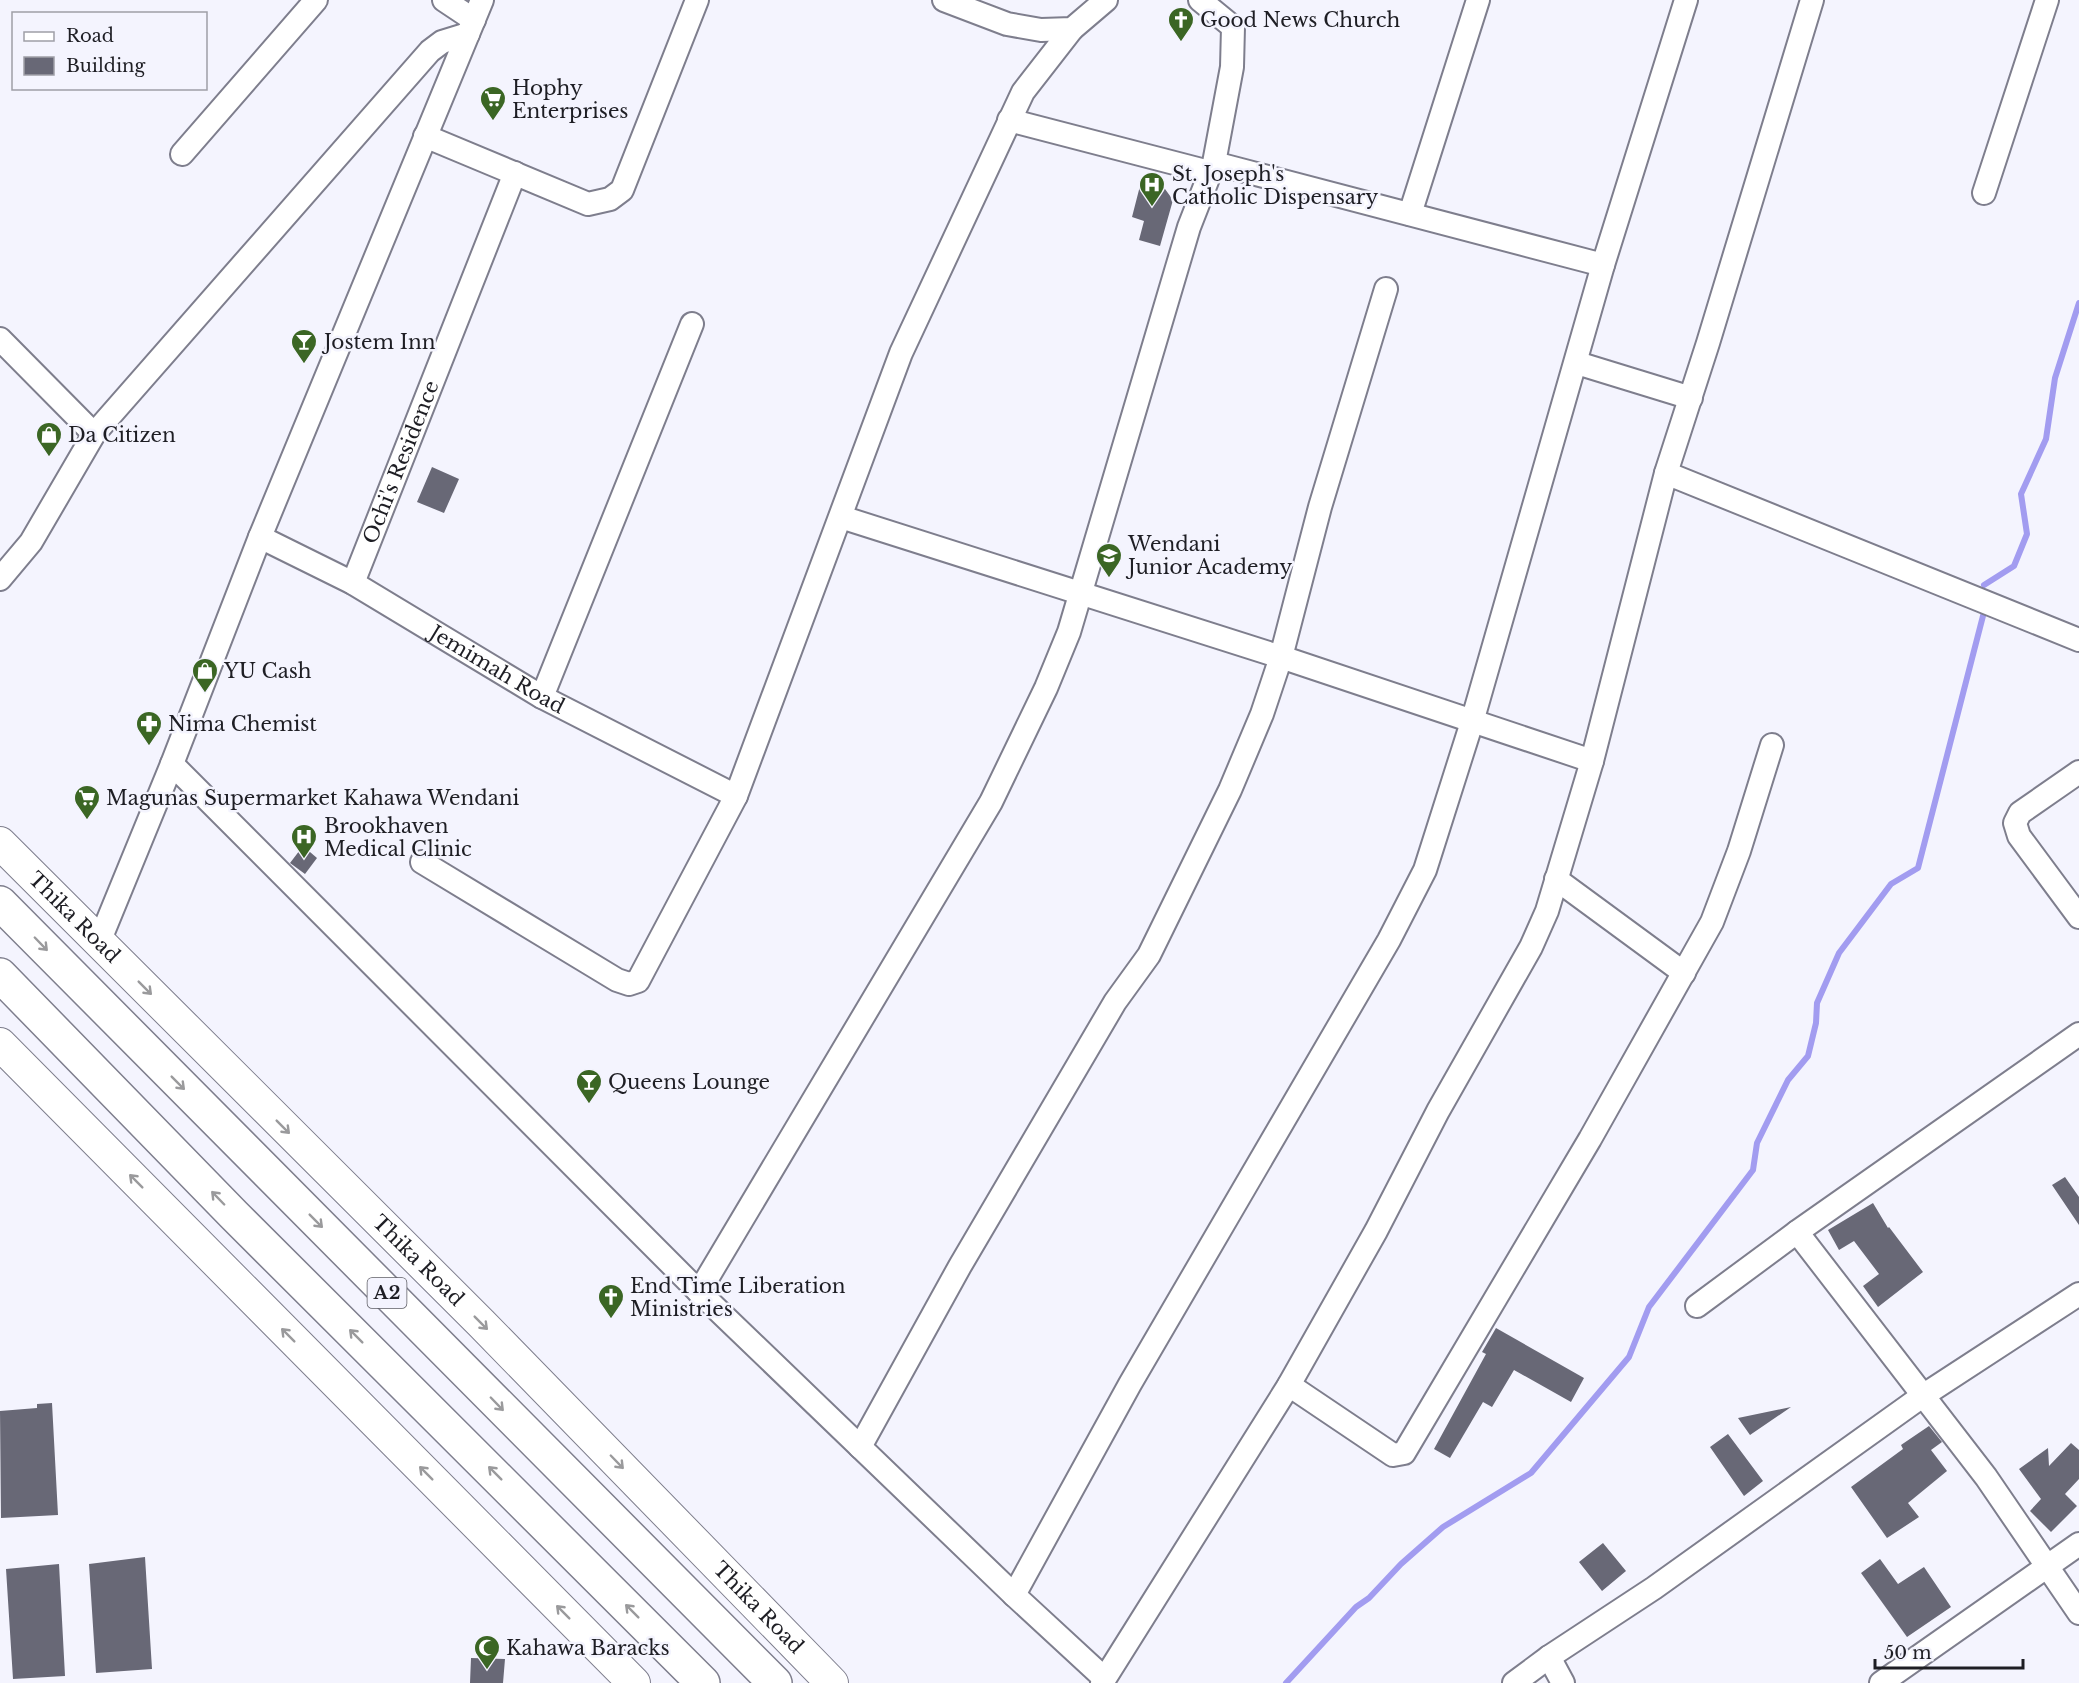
<svg xmlns="http://www.w3.org/2000/svg" width="2079" height="1683" viewBox="0 0 2079 1683" font-family="'Libre Baskerville',serif">
  <style>
    .lines { fill: none; stroke-linecap: round; stroke-linejoin: round }
    .stream { stroke: #a29cf0; stroke-width: 6 }
    .building { fill: #686876 }
    .street-casing { stroke: #7e7e8d; stroke-width: 26 }
    .secondary-casing { stroke: #7e7e8d; stroke-width: 34 }
    .highway-casing { stroke: #7e7e8d; stroke-width: 36 }
    .street { stroke: #fff; stroke-width: 22 }
    .secondary { stroke: #fff; stroke-width: 32 }
    .highway { stroke: #fff; stroke-width: 33 }
    .oneway { stroke: #9a9a9c }
    .labels { text-anchor: middle; dominant-baseline: central; stroke-width: 5; stroke-linejoin: round; paint-order: stroke }
    .shield { fill: #f4f4fe; stroke: #5e5e65; stroke-width: 1.5 }
    .shield-label { font-size: 18px; font-weight: bold; fill: #1e1e24 }
    .poi-label { font-size: 20px; fill: #1e1e24; stroke: #f4f4fe; text-anchor: start }
    .street-label { font-size: 20px; fill: #1e1e24; stroke: #f4f4fe }
  </style>
  <rect width="100%" height="100%" fill="#f4f4fe"/>
  <g class="lines">
    <path class="stream" d="M1984 585 2014 566 2027 534 2021 494 2046 439 2055 378 2079 303
      M1286 1683 1356 1607 1369 1598 1401 1564 1443 1527 1531 1473 1629 1357 1649 1307 1753 1170 1757 1143 1788 1080 1808 1056 1816 1023 1817 1003 1839 953 1891 884 1918 868 1984 612"/>
  </g>
  <path class="building" d="M1141 182 1165 189 1173 200 1160 246 1139 240 1144 221 1132 217Z
    M432 467 459 479 444 513 417 502Z
    M303 846 317 858 305 874 290 863Z
    M2065 1177 2079 1197V1225L2052 1185Z
    M1873 1203 1888 1228 1889 1227 1923 1272 1878 1307 1863 1286 1879 1274 1854 1241 1839 1250 1828 1230Z
    M1496 1328 1584 1378 1571 1402 1514 1370 1492 1407 1483 1402 1450 1458 1434 1449 1486 1354 1482 1352Z
    M52 1403 58 1515 1 1518 0 1411 37 1408V1404Z
    M1791 1407 1750 1435 1738 1418Z
    M1929 1426 1942 1442 1931 1450 1947 1471 1908 1503 1919 1517 1887 1538 1851 1487 1903 1449 1901 1445Z
    M1728 1434 1763 1481 1744 1496 1710 1447Z
    M2071 1443 2079 1450V1479L2065 1494 2077 1506 2051 1532 2030 1511 2041 1499 2019 1469 2048 1448 2049 1466Z
    M1603 1543 1626 1571 1602 1591 1579 1562Z
    M145 1557 152 1669 96 1673 89 1564Z
    M1880 1559 1898 1584 1924 1567 1951 1607 1907 1637 1861 1573Z
    M59 1564 65 1676 13 1679 6 1569Z
    M471 1658 505 1659 503 1683H470Z"/>
  <g class="lines">
    <defs>
      <g id="street">
        <path d="M444 0 474 20"/>
        <path d="M944 0 1007 24 1041 30 1072 29 1106 0"/>
        <path d="M1009 120 1209 172"/>
        <path d="M425 136 588 204 610 199 622 190 697 0"/>
        <path d="M182 154 316 0"/>
        <path d="M1214 163 1603 265"/>
        <path d="M1984 193 2047 0"/>
        <path d="M1410 214 1478 0"/>
        <path d="M0 339 94 434"/>
        <path d="M1577 363 1691 398"/>
        <path d="M1666 473 2079 640"/>
        <path d="M841 517 1281 657 1592 761"/>
        <path id="s1" d="M260 537 353 583 542 697 736 796"/>
        <path d="M0 579 31 542 94 434 430 51 442 42 468 34"/>
        <path id="s2" d="M353 583 515 173"/>
        <path d="M542 697 692 324"/>
        <path d="M172 764 699 1292 1014 1595 1104 1678"/>
        <path d="M2079 772 2020 813 2015 823 2019 836 2079 917"/>
        <path d="M422 862 617 980 629 984 638 981 736 796 901 353 1023 92 1072 29"/>
        <path d="M1556 879 1684 973"/>
        <path d="M99 942 172 764 260 537 482 0"/>
        <path d="M1797 1232 1986 1477 2079 1613"/>
        <path d="M699 1292 991 802 1046 688 1069 632 1189 227 1214 163 1232 67 1233 27 1200 0"/>
        <path d="M1697 1306 1797 1232 2079 1034"/>
        <path d="M1289 1385 1393 1455 1404 1453 1590 1139 1712 922 1739 851 1772 745"/>
        <path d="M860 1447 960 1266 1115 1002 1149 955 1230 790 1262 714 1281 657 1320 507 1386 289"/>
        <path d="M1014 1595 1130 1384 1389 940 1425 870 1472 722 1603 265 1686 0"/>
        <path d="M1549 1657 1563 1683"/>
        <path d="M1102 1683 1289 1385 1376 1231 1438 1111 1531 947 1547 911 1592 761 1666 473 1708 343 1812 0"/>
        <path d="M1514 1683 1549 1657 1654 1588 1921 1397 2079 1294"/>
        <path d="M1881 1683 2079 1544"/>
      </g>
      <g id="secondary">
        <path id="s3" d="M0 843 481 1323 832 1683"/>
        <path d="M0 1044 634 1683"/>
      </g>
      <path id="highway" d="M0 903 775 1683
        M0 975 234 1215 703 1683"/>
    </defs>
    <use href="#street" class="street-casing"/>
    <use href="#secondary" class="secondary-casing"/>
    <use href="#highway" class="highway-casing"/>
    <use href="#street" class="street"/>
    <use href="#secondary" class="secondary"/>
    <use href="#highway" class="highway"/>
  </g>
  <defs><path id="oneway-shaft" d="M-6 0H5M1.5-3L5.5 0L1.5 3" fill="none" stroke-width="1.6" stroke-linecap="round" stroke-linejoin="round" transform="scale(1.5)"/></defs>
  <g class="oneway">
    <use href="#oneway-shaft" transform="translate(41 944) rotate(46)"/>
    <use href="#oneway-shaft" transform="translate(145 988) rotate(45)"/>
    <use href="#oneway-shaft" transform="translate(178 1083) rotate(45)"/>
    <use href="#oneway-shaft" transform="translate(283 1127) rotate(45)"/>
    <use href="#oneway-shaft" transform="translate(136 1181) rotate(-135)"/>
    <use href="#oneway-shaft" transform="translate(218 1198) rotate(-134)"/>
    <use href="#oneway-shaft" transform="translate(316 1221) rotate(45)"/>
    <use href="#oneway-shaft" transform="translate(481 1323) rotate(45)"/>
    <use href="#oneway-shaft" transform="translate(288 1335) rotate(-135)"/>
    <use href="#oneway-shaft" transform="translate(356 1336) rotate(-135)"/>
    <use href="#oneway-shaft" transform="translate(497 1404) rotate(46)"/>
    <use href="#oneway-shaft" transform="translate(617 1462) rotate(46)"/>
    <use href="#oneway-shaft" transform="translate(426 1473) rotate(-135)"/>
    <use href="#oneway-shaft" transform="translate(495 1473) rotate(-135)"/>
    <use href="#oneway-shaft" transform="translate(632 1611) rotate(-135)"/>
    <use href="#oneway-shaft" transform="translate(563 1612) rotate(-135)"/>
  </g>
  <defs>
    <symbol id="church-pin" viewBox="-11 -11 22 30"><path d="M0 17L-7.5 6A9.5 9.5 0 1 1 7.5 6Z" fill="#3b6624" stroke="#f4f4fe"/><path d="M-1.2-6h2.4v3.5h3.3v2.4h-3.3V6h-2.4V-.1h-3.3v-2.4h3.3Z" fill="#fff"/></symbol>
    <symbol id="supermarket-pin" viewBox="-11 -11 22 30"><path d="M0 17L-7.5 6A9.5 9.5 0 1 1 7.5 6Z" fill="#3b6624" stroke="#f4f4fe"/><path d="M-6-5.5h2.5l.6 2H6L4.5 2H-2.5L-4.4-4H-6ZM-1.5 3.2a1.3 1.3 0 1 0 .1 0ZM3 3.2a1.3 1.3 0 1 0 .1 0Z" fill="#fff"/></symbol>
    <symbol id="hospital-pin" viewBox="-11 -11 22 30"><path d="M0 17L-7.5 6A9.5 9.5 0 1 1 7.5 6Z" fill="#3b6624" stroke="#f4f4fe"/><path d="M-5-5h3v3.5h4V-5h3V5h-3V1.5h-4V5h-3Z" fill="#fff"/></symbol>
    <symbol id="bar-pin" viewBox="-11 -11 22 30"><path d="M0 17L-7.5 6A9.5 9.5 0 1 1 7.5 6Z" fill="#3b6624" stroke="#f4f4fe"/><path d="M-6-5H6L.8 .8V4.5H3.5V6h-7V4.5H-.8V.8Z" fill="#fff"/></symbol>
    <symbol id="shop-pin" viewBox="-11 -11 22 30"><path d="M0 17L-7.5 6A9.5 9.5 0 1 1 7.5 6Z" fill="#3b6624" stroke="#f4f4fe"/><path d="M-5-2.5h2.3a2.7 3.5 0 0 1 5.4 0H5L5.5 6h-11ZM-1.5-2.5h3a1.5 2.3 0 0 0-3 0Z" fill="#fff"/></symbol>
    <symbol id="school-pin" viewBox="-11 -11 22 30"><path d="M0 17L-7.5 6A9.5 9.5 0 1 1 7.5 6Z" fill="#3b6624" stroke="#f4f4fe"/><path d="M0-5L7-2L0 1L-7-2ZM-4 1L0 2.5L4 1V4Q0 6-4 4Z" fill="#fff"/></symbol>
    <symbol id="pharmacy-pin" viewBox="-11 -11 22 30"><path d="M0 17L-7.5 6A9.5 9.5 0 1 1 7.5 6Z" fill="#3b6624" stroke="#f4f4fe"/><path d="M-2-6h4v4h4v4h-4v4h-4v-4h-4v-4h4Z" fill="#fff"/></symbol>
    <symbol id="mosque-pin" viewBox="-11 -11 22 30"><path d="M0 17L-7.5 6A9.5 9.5 0 1 1 7.5 6Z" fill="#3b6624" stroke="#f4f4fe"/><path d="M3.5-4.9A6 6 0 1 0 3.5 4.9A5 5 0 1 1 3.5-4.9Z" fill="#fff"/></symbol>
  </defs>
  <g fill-rule="evenodd">
    <use href="#church-pin" x="1166" y="5" width="30" height="40"/>
    <use href="#supermarket-pin" x="478" y="84" width="30" height="40"/>
    <use href="#hospital-pin" x="1137" y="170" width="30" height="40"/>
    <use href="#bar-pin" x="289" y="327" width="30" height="40"/>
    <use href="#shop-pin" x="34" y="420" width="30" height="40"/>
    <use href="#school-pin" x="1094" y="541" width="30" height="40"/>
    <use href="#shop-pin" x="190" y="656" width="30" height="40"/>
    <use href="#pharmacy-pin" x="134" y="709" width="30" height="40"/>
    <use href="#supermarket-pin" x="72" y="783" width="30" height="40"/>
    <use href="#hospital-pin" x="289" y="822" width="30" height="40"/>
    <use href="#bar-pin" x="574" y="1067" width="30" height="40"/>
    <use href="#church-pin" x="596" y="1282" width="30" height="40"/>
    <use href="#mosque-pin" x="472" y="1633" width="30" height="40"/>
  </g>
  <g class="labels">
    <rect class="shield" x="367.5" y="1278" width="39" height="30" rx="4.5"/>
    <g class="shield-label">
      <text x="387" y="1293">A2</text>
    </g>
    <g class="poi-label">
      <text x="1200" y="20">Good News Church</text>
      <text x="512" y="88">Hophy<tspan x="512" dy="23">Enterprises</tspan></text>
      <text x="1172" y="174">St. Joseph's<tspan x="1172" dy="23">Catholic Dispensary</tspan></text>
      <text x="324" y="342">Jostem Inn</text>
      <text x="68" y="435">Da Citizen</text>
      <text x="1128" y="544">Wendani<tspan x="1128" dy="23">Junior Academy</tspan></text>
      <text x="224" y="671">YU Cash</text>
      <text x="168" y="724">Nima Chemist</text>
      <text x="106" y="798">Magunas Supermarket Kahawa Wendani</text>
      <text x="324" y="826">Brookhaven<tspan x="324" dy="23">Medical Clinic</tspan></text>
      <text x="608" y="1082">Queens Lounge</text>
      <text x="630" y="1286">End Time Liberation<tspan x="630" dy="23">Ministries</tspan></text>
      <text x="506" y="1648">Kahawa Baracks</text>
    </g>
    <g class="street-label">
      <text stroke="none"><textPath href="#s2" startOffset="130">Ochi's Residence</textPath></text>
      <text stroke="none"><textPath href="#s1" startOffset="272">Jemimah Road</textPath></text>
      <text stroke="none"><textPath href="#s3" startOffset="105">Thika Road</textPath></text>
      <text stroke="none"><textPath href="#s3" startOffset="591">Thika Road</textPath></text>
      <text stroke="none"><textPath href="#s3" startOffset="1077">Thika Road</textPath></text>
    </g>
  </g>
  <rect x="12" y="12" width="195" height="78" fill="#f4f4fe" stroke="#9e9ea7" stroke-width="1.5"/>
  <rect x="24" y="32" width="30" height="9" fill="#ffffff" stroke="#9e9ea7" stroke-width="1.5"/>
  <text x="66" y="42" font-size="18" fill="#1e1e24">Road</text>
  <rect x="24" y="57" width="30" height="18" fill="#686876" stroke="#9e9ea7" stroke-width="1.5"/>
  <text x="66" y="72" font-size="18" fill="#1e1e24">Building</text>
  <path d="M1875 1659v9h148v-9" fill="none" stroke="#1e1e24" stroke-width="3"/>
  <text x="1884" y="1659" font-size="18" fill="#1e1e24" stroke="#f4f4fe" stroke-width="4.5" paint-order="stroke">50 m</text>
</svg>
